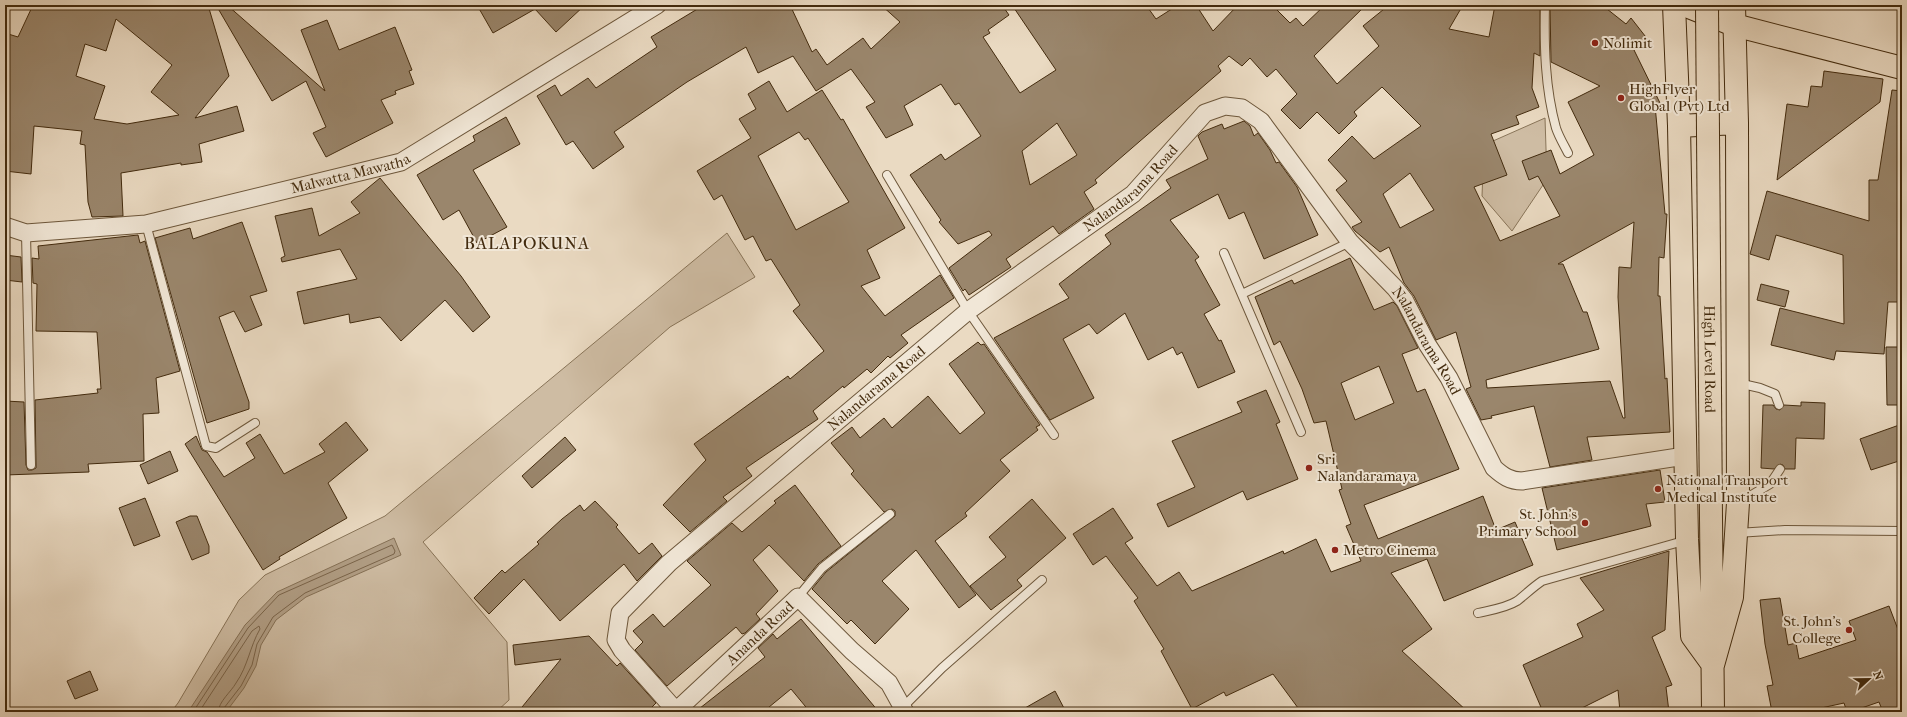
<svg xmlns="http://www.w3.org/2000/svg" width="1907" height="717" viewBox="0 0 1907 717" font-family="'IM FELL French Canon',serif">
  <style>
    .green { fill: #cebca3; stroke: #887458 }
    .water { fill: #b19e85; stroke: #857055 }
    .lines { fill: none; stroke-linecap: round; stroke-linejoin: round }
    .shore { stroke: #7a644a; stroke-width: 1 }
    .building { fill: #9a866c; stroke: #432b0e; fill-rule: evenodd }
    .lane-casing { stroke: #6d573b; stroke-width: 10 }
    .street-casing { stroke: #6d573b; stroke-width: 19 }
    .primary-casing { stroke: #432b0e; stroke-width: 24 }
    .highway-casing { stroke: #432b0e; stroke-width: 24 }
    .lane { stroke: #f1e7d7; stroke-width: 8 }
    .street { stroke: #f1e7d7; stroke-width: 17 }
    .primary { stroke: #eadac2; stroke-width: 22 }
    .highway { stroke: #eadac2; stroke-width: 22 }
    .highway-bridge-casing { stroke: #432b0e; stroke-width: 24; stroke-linecap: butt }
    .highway-bridge { stroke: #eadac2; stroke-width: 22 }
    .poi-dot { fill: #8f2418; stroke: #f1e7d7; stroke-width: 1.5 }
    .labels { text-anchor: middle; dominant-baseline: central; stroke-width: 4; stroke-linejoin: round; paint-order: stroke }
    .poi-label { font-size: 15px; fill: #432b0e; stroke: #f1e7d7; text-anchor: start }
    .street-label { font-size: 15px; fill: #432b0e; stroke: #f1e7d7 }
    .quarter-label { font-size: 17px; letter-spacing: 1px; fill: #432b0e; stroke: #f1e7d7 }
  </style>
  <rect width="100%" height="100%" fill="#eadac2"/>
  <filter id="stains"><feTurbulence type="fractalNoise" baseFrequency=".005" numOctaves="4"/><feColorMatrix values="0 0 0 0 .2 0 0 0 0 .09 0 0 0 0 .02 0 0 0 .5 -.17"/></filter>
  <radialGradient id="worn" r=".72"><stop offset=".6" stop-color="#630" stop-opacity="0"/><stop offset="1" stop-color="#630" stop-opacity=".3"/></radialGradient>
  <path class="green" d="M1545 118 1547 179 1512 231 1482 196 1484 145Z
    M727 233 755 277 670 327 423 542 507 642 509 700 496 712H171L178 703 239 600 265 575 385 516Z"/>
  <path class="water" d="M394 538 401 555 306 597 276 620 261 645 256 666 244 688 226 712H188L245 625 277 592Z"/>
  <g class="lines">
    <path class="shore" d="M193 712 248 628 279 595 392 545 395 551 394 554 305 593 273 617 257 644 252 665 241 686 224 708 223 712
      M199 712 252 631 259 626 260 629C250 646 248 666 236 683 231 692 219 701 218 712"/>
  </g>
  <path class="building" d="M33 5H208L229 76 195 118 237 106 244 131 199 144 202 162 181 165V163L121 173 123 216 92 217 88 202 85 145 80 144 82 131 34 126 31 174 5 171V33L18 37ZM116 19 172 65 151 92 179 115 127 124 94 119 105 86 76 76 85 44 106 51Z
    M216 5H227L325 91 301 30 327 20 339 50 395 27 412 70 409 71 414 84 395 91 396 94 381 100 393 123 326 157 313 133 326 127 306 81 272 101Z
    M477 5H585L556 32 535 9 493 33Z
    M704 5H790L812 52 816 49 827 65 863 38 871 49 900 22 881 5H1002L1009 15 988 30 990 33 983 37 1020 93 1056 70 1012 5H1146L1156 19 1178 5H1196L1213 31 1238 5H1272L1290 23 1296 18 1303 26 1325 5H1366L1314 56 1337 84 1379 46 1363 26 1389 5H1463L1449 29 1489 37 1495 5H1540V56L1534 53 1532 88 1539 107 1516 116 1519 124 1491 134 1507 175 1474 187 1500 241 1560 216 1538 176 1529 180 1522 161 1551 150 1560 174 1594 155 1568 102 1600 86 1551 62 1550 5H1602L1626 24 1631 18 1649 41 1634 50 1660 103 1655 105 1665 214H1667L1664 258 1659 257 1658 296H1660L1665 379 1667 378 1670 432 1587 437 1592 460 1550 467 1534 406 1491 416 1492 418 1481 420 1466 389 1471 387 1456 332 1436 340 1414 296 1404 283 1389 247 1380 252 1355 231 1352 227 1362 222 1336 190 1347 181 1328 160 1352 136 1374 159 1421 126 1382 87 1354 112 1357 116 1339 134 1317 112 1300 129 1281 110 1297 94 1276 69 1267 77 1250 58 1242 66 1229 56 1218 66 1221 71 1095 180 1097 183 1084 192 1094 209 1059 234 1053 226 1006 259 1011 267 969 295 965 289 963 291 949 268 992 235 989 231 958 244 939 222 941 220 910 175 941 154 945 160 981 136 959 103 955 105 941 84 904 106 913 125 886 138 866 107 875 102 851 69 816 91 793 56 758 73 746 47 687 82 614 132 624 147 593 169 573 141 566 145 537 96 555 85 561 96 588 78 596 88 657 47 651 37ZM1057 123 1077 155 1030 185 1022 151ZM1410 173 1434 210 1400 228 1383 194ZM1634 222 1631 268 1619 267 1618 297 1625 418H1623L1610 381 1487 388 1486 380 1599 349 1587 312H1583L1563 264H1558Z
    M1824 71 1883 79 1880 102 1777 180 1787 104 1808 107 1811 86 1822 87Z
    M769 81 787 112 822 90 841 120 843 119 905 228 867 250 880 278 861 286 885 316 940 275 954 298 901 335 908 343 890 358 888 356 871 373 867 369 844 388 843 386 813 411 818 419 746 468 752 476 723 497 727 501 690 532 663 505 706 460 694 444 788 376 790 379 824 351 793 311 800 305 771 259 766 261 753 236 745 240 722 195 714 200 697 171 751 138 739 119 756 109 748 94ZM799 132 805 140 808 138 849 202 796 230 758 156Z
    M1892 90 1902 91V302H1888L1884 354 1836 351 1834 360 1771 345 1780 308 1844 324 1843 255 1776 235 1769 260 1750 254 1767 191 1869 221V180H1878Z
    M506 117 520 144 473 170 507 227 477 243 459 210 443 220 417 175 475 141 473 136Z
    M1244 121 1250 126 1254 136 1258 133 1270 150 1276 163 1279 162 1297 187 1318 235 1264 259 1244 212 1229 219 1218 194 1170 220 1199 257 1195 260 1220 305 1204 314 1219 341 1221 340 1235 372 1198 388 1182 352 1177 355 1173 347 1148 360 1125 313 1097 334 1089 324 1063 339 1094 398 1050 420 994 338 1069 298 1059 284 1111 244 1105 235 1171 188 1166 180 1208 159 1198 136 1202 132 1222 124 1224 129Z
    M380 178 461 276 490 317 473 332 445 300 401 341 380 317 350 323 349 314 304 324 297 292 357 279 340 249 282 262 281 258 285 256 275 216 312 208 319 236 360 213 351 202Z
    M242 222 267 291 250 296 262 325 245 332 234 311 219 317 249 402V409L207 423 155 238 190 228 193 239Z
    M138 235 140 243 145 241 180 371 156 378 159 413 143 414 144 461 88 464 89 472 5 475V401L24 402 26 465 28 470H32L36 468V465L35 400 98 393 97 389H101L97 332 36 331 37 284 33 283 32 258 39 259 38 246Z
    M5 255 21 257 22 282 5 280Z
    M1350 258 1374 310 1393 302 1397 306 1418 348 1402 354 1417 392 1425 389 1459 469 1364 505 1378 539 1483 496 1496 530 1515 522 1533 565 1444 601 1427 559 1391 573 1432 629 1402 651 1468 712H1301L1273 674 1226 696 1224 692 1192 709 1161 651 1164 649 1134 601 1138 598 1106 556 1093 565 1073 534 1113 508 1133 538 1125 543 1157 586 1179 572 1192 591 1283 551 1284 554 1316 539 1331 572 1361 561 1346 526 1351 524 1339 490 1342 489 1326 421 1314 423 1302 389 1280 341 1274 345 1255 297 1292 280 1294 284ZM1379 366 1394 403 1355 420 1341 383Z
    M1761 284 1789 291 1785 307 1757 300Z
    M978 342 981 345 984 344 1040 425 1036 427 1038 430 1000 460 1010 471 965 513 967 516 935 541 976 595 959 608 916 550 882 581 909 609 875 644 851 620 847 624 812 589 826 572 895 516V511L892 509 884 512 851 474 854 471 831 443 852 427 860 438 884 418 892 428 928 396 960 434 985 413 949 364Z
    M1886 347H1902V405H1887Z
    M1266 390 1280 422 1276 424 1298 479 1247 500 1243 491 1168 527 1157 504 1195 487 1172 441 1242 412 1237 402Z
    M1801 402 1825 403 1824 439 1796 438 1795 469H1785L1783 465 1780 464 1774 469 1761 468 1763 405H1773L1776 409 1780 410 1784 405 1801 406Z
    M346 422 368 450 328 483 347 518 279 557 280 559 263 570 185 444 196 436 202 450 207 452 224 477 255 458 246 443 260 434 284 474 325 452 319 444Z
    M1902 424V460L1871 470 1860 439Z
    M565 437 576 450 532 488 522 476Z
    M170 451 178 471 148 484 140 465Z
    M1660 470 1665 502 1646 504 1651 526 1557 550 1542 488Z
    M795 485 841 546 818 564 804 581 769 545 753 560 778 591 756 614 760 619 745 633 742 634 736 627 667 686 635 650 643 642 633 631 653 614 664 627 711 585 687 561 732 523 742 532 776 503 774 501Z
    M145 498 160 536 134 546 119 508Z
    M1032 499 1066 538 1017 580 1022 586 991 610 970 586 1006 557 989 537Z
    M595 501 618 525 616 527 639 554 652 543 662 556 637 581 624 564 560 621 524 579 489 614 474 598 502 570 505 573 539 544 537 542 562 519 580 505 584 511Z
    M190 516H197L209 546V553L192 560 176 522Z
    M1669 551 1665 630 1652 637 1672 685 1666 687 1669 712H1620L1618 690 1574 712H1543L1523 665 1583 637 1577 624 1604 610 1580 578Z
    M1780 598 1788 645 1796 643 1799 659 1856 640 1849 621 1889 606 1902 640V712H1883L1879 702 1850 712H1847L1844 703 1803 712H1772L1767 686 1773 685 1765 644 1760 600Z
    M801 619 879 712H810L791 689 763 712H695L765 657 758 648 773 634 777 639Z
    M589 636 617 666 620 663 656 703 647 712H518L561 659 515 665 513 645Z
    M90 671 98 690 75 699 67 681Z
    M1055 691 1066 712H1018Z"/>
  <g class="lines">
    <defs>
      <path id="lane" d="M1545 5C1544 46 1545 88 1556 128 1559 137 1564 145 1568 153
        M887 175 968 311 1054 435
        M146 224 206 446 216 448 255 423
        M26 233 31 465
        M1224 253 1301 432
        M1242 294 1350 242
        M1738 383 1760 388 1775 394 1779 405
        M1740 502 1770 484 1780 469
        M1737 533 1785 530 1902 531
        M798 597 822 568 890 514
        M1478 613C1491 610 1506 608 1517 601 1526 594 1533 587 1542 581L1687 540
        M903 707 942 668 1042 580"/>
      <g id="street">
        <path id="s1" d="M5 226 26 233 146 224 401 162 657 5"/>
        <path id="s2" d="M905 712 889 683 852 651 798 597 676 711 622 650 616 640 620 613 669 563 968 311 1133 194 1205 113 1225 106 1242 108 1261 121 1350 242 1395 288 1405 301 1427 344 1449 378 1494 468C1503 476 1510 481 1522 481L1685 456"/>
      </g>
      <path id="primary" d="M1684 5 1734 25 1902 68"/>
      <path id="highway" d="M1674 5 1679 126 1687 539 1692 636 1713 665
        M1679 126 1737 123
        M1711 518 1713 712
        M1713 665 1732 597 1738 503 1737 123 1734 5"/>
    </defs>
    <use href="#lane" class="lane-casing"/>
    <use href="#street" class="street-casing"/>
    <use href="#primary" class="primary-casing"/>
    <use href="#highway" class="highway-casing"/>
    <use href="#lane" class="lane"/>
    <use href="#street" class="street"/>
    <use href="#primary" class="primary"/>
    <use href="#highway" class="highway"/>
    <defs>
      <g id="highway-bridge">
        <path id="s3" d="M1707 5 1711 518"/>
      </g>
    </defs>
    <use href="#highway-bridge" class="highway-bridge-casing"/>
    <use href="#highway-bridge" class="highway-bridge"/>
  </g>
  <g class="poi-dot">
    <circle cx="1595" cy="43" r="4"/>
    <circle cx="1621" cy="98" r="4"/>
    <circle cx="1309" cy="468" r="4"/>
    <circle cx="1658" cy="489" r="4"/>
    <circle cx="1585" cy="523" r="4"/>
    <circle cx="1335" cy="550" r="4"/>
    <circle cx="1849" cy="630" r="4"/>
  </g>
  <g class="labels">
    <g class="poi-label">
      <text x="1603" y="43">Nolimit</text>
      <text x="1629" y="89">HighFlyer<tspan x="1629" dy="17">Global (Pvt) Ltd</tspan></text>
      <text x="1317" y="459">Sri<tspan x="1317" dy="17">Nalandaramaya</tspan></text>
      <text x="1666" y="480">National Transport<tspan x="1666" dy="17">Medical Institute</tspan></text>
      <text x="1577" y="514" text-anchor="end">St. John's<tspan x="1577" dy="17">Primary School</tspan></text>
      <text x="1343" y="550">Metro Cinema</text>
      <text x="1841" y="621" text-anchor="end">St. John's<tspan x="1841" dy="17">College</tspan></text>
    </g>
    <g class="street-label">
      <text stroke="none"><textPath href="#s1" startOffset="353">Malwatta Mawatha</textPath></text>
      <text stroke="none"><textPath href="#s2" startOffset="1111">Nalandarama Road</textPath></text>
      <text stroke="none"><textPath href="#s2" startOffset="1555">Nalandarama Road</textPath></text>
      <text stroke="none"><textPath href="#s3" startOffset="354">High Level Road</textPath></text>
      <text stroke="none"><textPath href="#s2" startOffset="787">Nalandarama Road</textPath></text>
      <text transform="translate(760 633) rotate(-43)">Ananda Road</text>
    </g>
    <g class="quarter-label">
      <text x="527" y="243">BALAPOKUNA</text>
    </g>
  </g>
  <rect width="1907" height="717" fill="none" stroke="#eadac2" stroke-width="20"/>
  <rect x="6" y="6" width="1895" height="705" fill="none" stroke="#432b0e" stroke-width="2"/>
  <rect x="10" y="10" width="1887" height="697" fill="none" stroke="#432b0e"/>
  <g transform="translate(1869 679) rotate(68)" stroke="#f1e7d7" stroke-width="3" paint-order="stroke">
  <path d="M0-3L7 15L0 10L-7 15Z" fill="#432b0e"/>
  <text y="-6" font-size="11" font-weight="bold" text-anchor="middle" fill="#432b0e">N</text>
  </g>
  <rect width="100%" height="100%" filter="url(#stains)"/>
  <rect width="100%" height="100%" fill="url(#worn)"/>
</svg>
